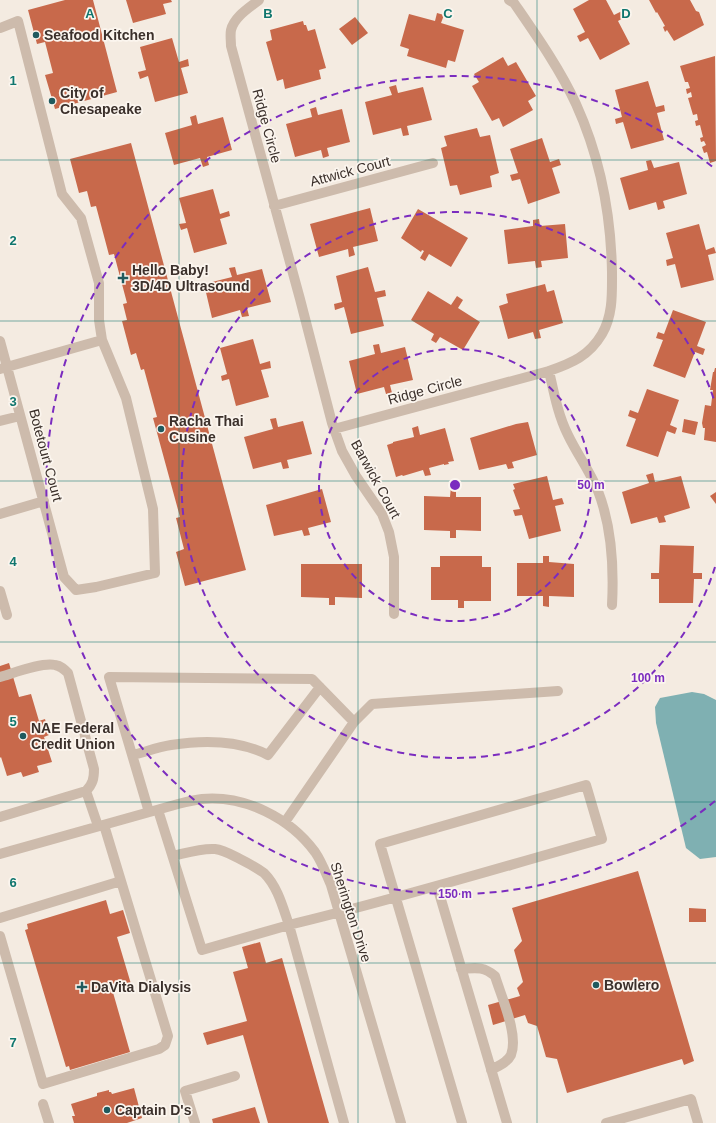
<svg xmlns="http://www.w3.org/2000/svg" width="716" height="1123" viewBox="0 0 716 1123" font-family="Helvetica,sans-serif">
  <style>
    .water { fill: #7fb0b2 }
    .building { fill: #c8694b }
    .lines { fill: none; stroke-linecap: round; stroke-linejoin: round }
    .minor { stroke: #cdbbac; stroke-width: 10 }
    .grid { fill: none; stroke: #0f766e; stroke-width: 1; stroke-opacity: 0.55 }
    .ring { fill: none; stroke: #7b2cbf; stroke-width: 2; stroke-dasharray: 7 5 }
    .poi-dot { fill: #1f5a5e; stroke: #fbf5ee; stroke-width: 1.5 }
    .labels { text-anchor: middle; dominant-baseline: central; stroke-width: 3.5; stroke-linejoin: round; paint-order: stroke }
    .poi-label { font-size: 14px; font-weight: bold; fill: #3b302b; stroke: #fbf5ee; text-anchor: start }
    .street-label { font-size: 14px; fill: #3b302b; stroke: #fbf5ee }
    .grid-label { font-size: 13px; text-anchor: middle; font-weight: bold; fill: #0f766e; stroke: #fbf5ee; stroke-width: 3.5; stroke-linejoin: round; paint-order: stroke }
    .centre { fill: #7b2cbf; stroke: #fbf5ee; stroke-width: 2 }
    .ring-label { font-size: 12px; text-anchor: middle; font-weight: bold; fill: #7b2cbf; stroke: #fbf5ee; stroke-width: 3.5; stroke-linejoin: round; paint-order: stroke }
  </style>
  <rect width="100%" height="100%" fill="#f4ebe1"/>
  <path class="water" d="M692 692 704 694 716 700V857L700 859 686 848 656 723 655 707 660 698Z"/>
  <path class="building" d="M65 0H93L117 92 55 109 45 75 53 73 45 42 37 44 28 10Z
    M126 0H171L172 2 163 4 166 14 133 23Z
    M589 0H606L614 15 622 11 625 17 618 21 630 44 600 60 588 38 580 42 577 36 585 32 573 9Z
    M649 0H690L696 11 699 12 704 25 674 41 667 30 665 32 663 27 665 26 657 12 656 13Z
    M437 13 444 15 441 23 464 30 455 62 448 60 446 68 407 56 409 49 400 46 409 14 435 21Z
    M355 17 368 33 352 45 339 29Z
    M303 21 304 25H306L308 31 315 29 326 68 319 70 321 79 285 89 283 79 277 81 266 42 272 40 270 30Z
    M172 38 179 62 188 59 189 66 181 68 188 93 155 102 148 76 140 79 138 72 146 70 140 47Z
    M715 56 716 161 710 163 707 152 704 153 702 147 706 145 704 141 701 142 700 138 703 137 700 125 696 126 695 121 698 120 697 114 693 115 688 98 692 97 691 92 687 94 686 89 690 88 688 82H685L680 66Z
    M503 57 508 66 516 62 536 96 528 101 533 110 503 127 499 118 492 121 472 86 479 82 474 74Z
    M648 81 656 107 664 105 665 111 657 113 664 140 631 149 623 122 616 124 615 119 622 117 615 90Z
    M396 85 398 93 423 87 432 120 407 126 409 135 403 136 401 128 373 135 365 102 392 95 389 87Z
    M316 107 318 115 342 109 350 142 327 148 329 156 323 158 321 150 295 157 286 124 312 117 310 109Z
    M196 115 198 124 223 117 232 150 207 157 209 165 203 167 200 158 174 165 165 133 192 125 190 117Z
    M477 128 480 137 490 135 499 173 490 176 492 187 460 195 457 185 450 186 441 148 447 146 444 136Z
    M542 138 550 162 559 159 561 165 552 168 560 193 528 204 520 179 512 181 510 175 518 173 510 149Z
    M131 143 246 570 185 586 176 552 184 549 176 518 180 517 153 418 157 417 144 369 141 370 136 353 131 355 122 321 127 320 123 304 127 303 114 254 109 255 96 206 91 207 87 191 79 193 70 159Z
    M651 160 654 168 679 162 687 194 663 201 665 208 658 210 656 202 629 210 620 178 648 170 646 161Z
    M213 189 220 214 229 211 230 216 220 219 227 244 194 253 187 228 181 230 179 224 186 223 179 198Z
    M370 208 378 241 353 247 355 255 349 257 348 249 319 257 310 224Z
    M418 209 468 238 451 267 429 254 425 261 420 258 424 251 422 250 421 252 401 238Z
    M539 219 540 226 565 224 568 258 541 261 542 267 536 268 535 261 508 264 504 230 533 226V220Z
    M699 224 706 250 714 247 716 253 708 255 714 280 681 288 675 264 667 266 666 260 673 258 666 233Z
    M235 267 237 275 262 269 271 302 247 308 249 316 242 317 240 310 212 318 204 284 232 277 229 268Z
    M368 267 375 292 385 290 386 296 377 298 384 326 351 334 344 307 335 310 334 304 342 302 336 276Z
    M545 284 547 292 554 290 563 323 539 330 541 338 535 339 533 332 508 339 499 306 508 303 506 294Z
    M428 291 451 305 457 296 463 300 458 308 480 322 463 350 440 337 436 343 431 340 434 334 411 320Z
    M673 310 706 322 697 346 705 349 703 355 695 352 685 378 653 366 663 340 656 338 658 332 664 334Z
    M253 339 260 364 270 361 271 368 261 370 269 397 236 406 229 379 222 381 221 376 227 374 220 348Z
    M379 344 381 353 405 347 413 380 390 385 392 393 386 394 384 387 357 394 349 361 375 354 373 345Z
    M715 368H716V442L704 440 705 428H703L702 423 705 405 711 406 713 390H710L713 372H714Z
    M647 389 679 400 670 425 677 428 675 434 667 431 658 457 626 446 636 419 628 416 630 410 638 413Z
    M276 418 278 427 303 421 312 454 287 460 289 468 283 469 281 462 253 469 244 437 273 429 270 419Z
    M684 419 698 422 695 435 682 432Z
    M528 422 537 455 512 462 514 468 508 469 506 464 479 470 470 438 516 424Z
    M418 426 420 435 445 428 454 461 448 462 449 464 444 465V464L429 468 431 475 425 476 423 470 403 476 402 475 396 477 387 445 393 443V442L414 437 412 428Z
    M653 473 655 482 681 476 690 508 664 516 666 522 659 523 657 517 631 524 622 492 649 483 646 475Z
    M547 476 553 500 562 498 564 504 555 506 561 531 529 539 522 515 515 516 513 510 520 509 513 490 515 489 513 484Z
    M451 486 456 487V497H481V531L456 530V538H450V531L424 530V496L450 497Z
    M322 489 331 522 308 528 310 535 304 536 302 530 274 536 266 505Z
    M716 492V504L710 496Z
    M660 545 694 546 693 573H702V579H694L693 603H659V579H651V573H659Z
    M440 556H482V567H491V601H464V608H458V600H431V567H440Z
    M543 556H549V562L574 564V597L549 596V607L543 606V596H517V563H543Z
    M301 564H362V598L335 597V605H329V598L301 597Z
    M9 663 19 697 31 694 39 721 45 719 49 735 44 737 52 762 37 766 39 772 23 777 21 772 7 776 1 757 0 758V666Z
    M638 871 694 1061 684 1065 682 1059 567 1093 557 1059 546 1057 537 1026 528 1023 525 1015 493 1025 488 1005 520 996 517 988 523 982 514 950 522 941 512 908Z
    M106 900 110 914 123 910 130 933 117 937 131 984 112 989 130 1052 70 1070 69 1066 66 1067 25 930 28 929 27 924Z
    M689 908 706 909V922H689Z
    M260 942 266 963 282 958 329 1123H268L243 1035 207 1045 203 1033 247 1021 233 972 248 968 242 947Z
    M134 1088 142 1118 127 1123H74L72 1116H75L71 1104 97 1096V1093L109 1090V1092H111L112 1094Z
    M255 1107 260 1123H213L212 1119Z"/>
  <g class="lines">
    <path class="minor" d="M259 0C249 8 234 17 231 30 230 35 231 41 231 46L300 299 332 423 342 451 356 476 382 514 389 532 394 557V614
      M0 28 18 21 62 194 81 218 99 283V320L102 340 126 398 153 509 155 573 96 587 76 590 64 577 0 341
      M274 206 433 163
      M0 369 102 340
      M549 371C554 393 558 415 568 435 577 454 590 471 598 491 612 527 614 567 612 605
      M0 421 20 416
      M334 429 549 371C572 363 589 356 602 334 613 315 612 294 612 272 611 215 600 157 576 104 560 69 536 35 514 3L509 0
      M0 514 44 501
      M0 591 7 615
      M0 677C14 673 42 662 55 665 61 666 64 669 68 673L94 769C94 778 93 784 86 791L98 826
      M133 755C145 752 158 747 171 745 203 740 239 740 268 755L320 687
      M158 810 202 950 289 925 344 1123
      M149 812 109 677 312 679 354 722
      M0 817 86 791
      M285 822 354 722 372 704 558 691
      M0 854 178 804C186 802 194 800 202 799 245 795 290 818 315 852 322 862 326 874 331 885L401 1123
      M173 856C186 853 201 848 215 849 224 850 232 855 240 859 248 863 257 868 264 873 278 887 283 908 289 925 394 900 498 868 602 839L586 785 380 844 462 1123
      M437 886 507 1123
      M0 918 121 881
      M0 936 43 1084 159 1049 165 1045 168 1036 104 825
      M461 969C476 968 483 966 495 976 501 996 519 1035 511 1055 507 1063 498 1066 491 1070
      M43 1104 49 1123
      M195 1123 185 1091 235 1076
      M606 1123 691 1099 698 1123"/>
  </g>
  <path class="grid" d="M179 0V1123M358 0V1123M537 0V1123M0 160H716M0 321H716M0 481H716M0 642H716M0 802H716M0 963H716"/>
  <g class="ring">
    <circle cx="455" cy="485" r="136"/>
    <path d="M715 567A273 273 0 1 1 715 403"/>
    <path d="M715 801A409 409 0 1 1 715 169"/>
  </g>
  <g class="poi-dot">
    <circle cx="36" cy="35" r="4"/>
    <circle cx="52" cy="101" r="4"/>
    <path d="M121 272h4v4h4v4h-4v4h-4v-4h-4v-4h4z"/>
    <circle cx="161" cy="429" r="4"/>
    <circle cx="23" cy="736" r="4"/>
    <circle cx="596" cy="985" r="4"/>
    <path d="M80 981h4v4h4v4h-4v4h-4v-4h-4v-4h4z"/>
    <circle cx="107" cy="1110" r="4"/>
  </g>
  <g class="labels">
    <g class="poi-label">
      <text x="44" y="35">Seafood Kitchen</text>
      <text x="60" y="93">City of<tspan x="60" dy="16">Chesapeake</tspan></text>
      <text x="132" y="270">Hello Baby!<tspan x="132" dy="16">3D/4D Ultrasound</tspan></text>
      <text x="169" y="421">Racha Thai<tspan x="169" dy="16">Cusine</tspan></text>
      <text x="31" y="728">NAE Federal<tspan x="31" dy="16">Credit Union</tspan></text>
      <text x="604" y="985">Bowlero</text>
      <text x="91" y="987">DaVita Dialysis</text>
      <text x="115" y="1110">Captain D's</text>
    </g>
    <g class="street-label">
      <text transform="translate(267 126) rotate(75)">Ridge Circle</text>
      <text transform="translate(350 171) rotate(-15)">Attwick Court</text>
      <text transform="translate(425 390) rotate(-15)">Ridge Circle</text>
      <text transform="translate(46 455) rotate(75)">Botetourt Court</text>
      <text transform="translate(376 479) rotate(61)">Barwick Court</text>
      <text transform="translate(351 912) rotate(72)">Sherington Drive</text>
    </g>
  </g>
  <g class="grid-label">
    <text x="90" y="18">A</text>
    <text x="268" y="18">B</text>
    <text x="448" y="18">C</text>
    <text x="626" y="18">D</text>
    <text x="13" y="85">1</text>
    <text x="13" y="245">2</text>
    <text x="13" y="406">3</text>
    <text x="13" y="566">4</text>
    <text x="13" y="726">5</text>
    <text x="13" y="887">6</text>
    <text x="13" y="1047">7</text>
  </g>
  <circle cx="455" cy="485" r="6" class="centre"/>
  <g class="ring-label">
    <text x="591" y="489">50 m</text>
    <text x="648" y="682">100 m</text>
    <text x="455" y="898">150 m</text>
  </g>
</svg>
